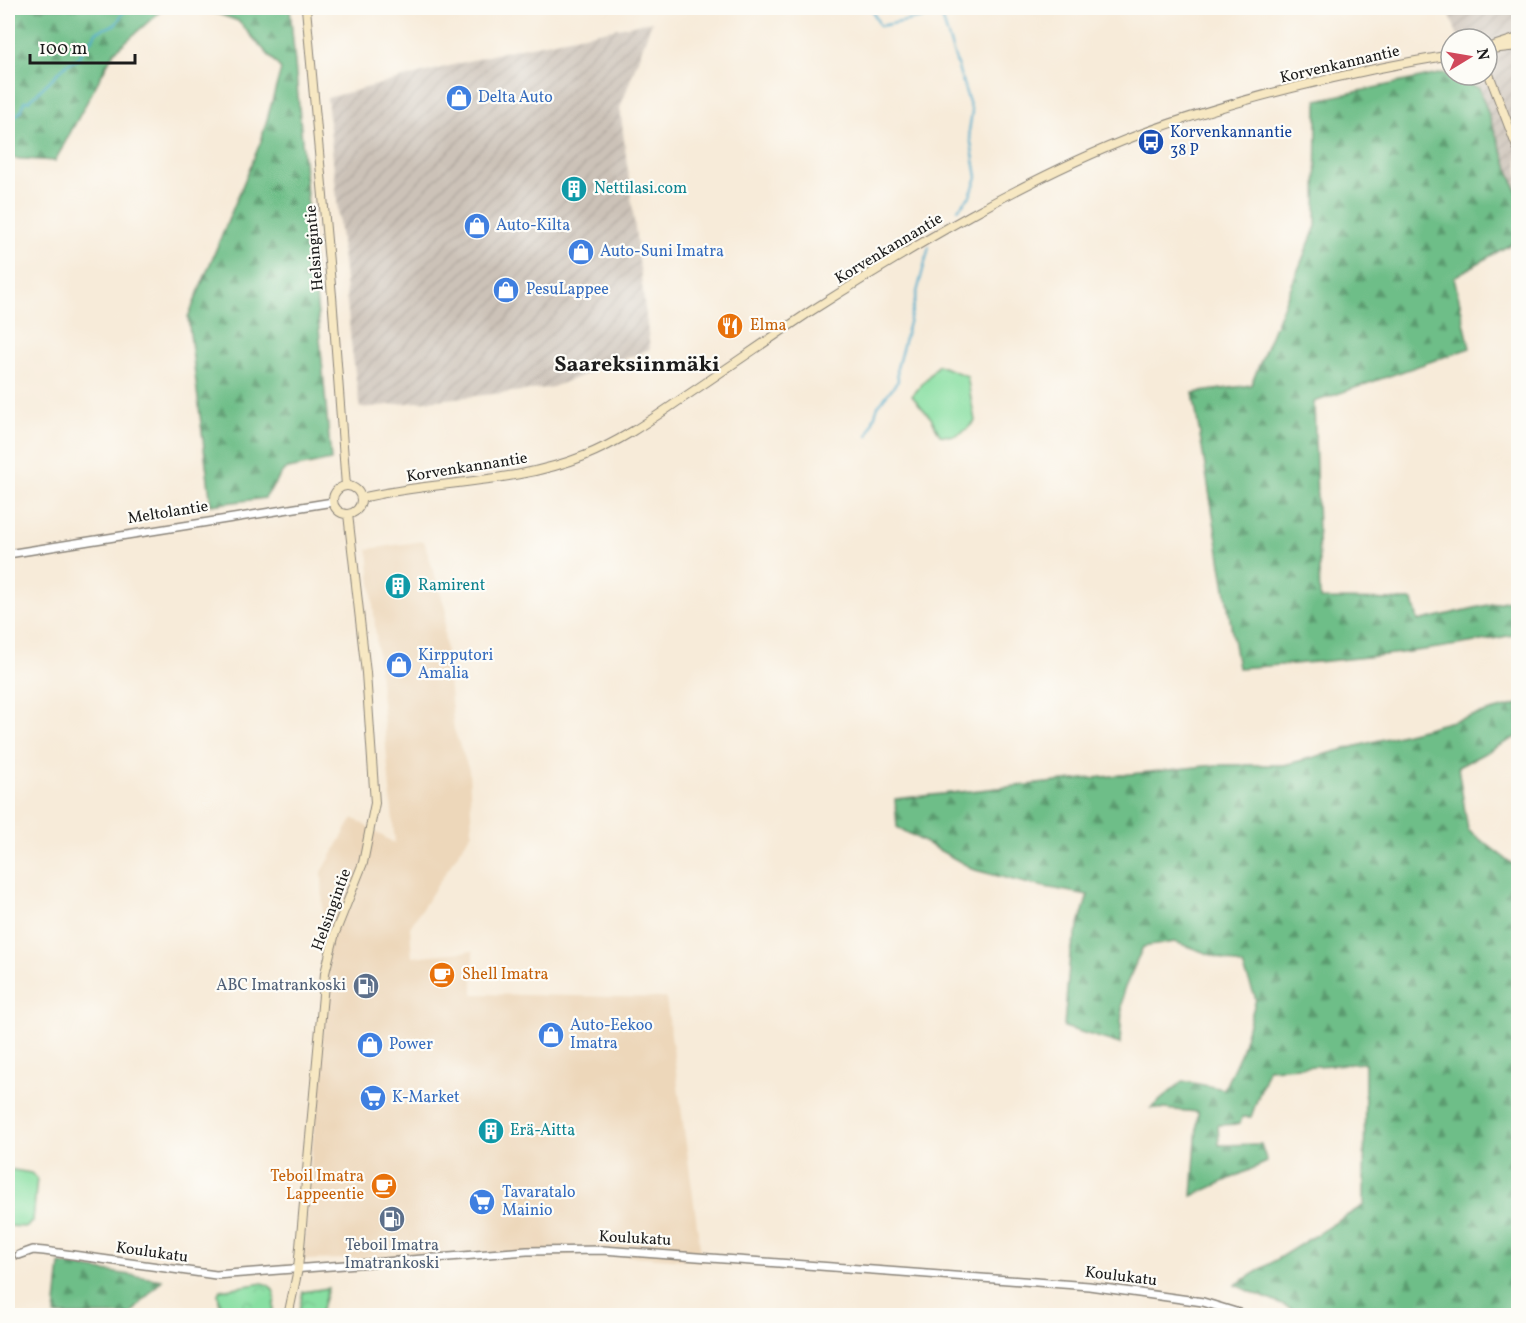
<svg xmlns="http://www.w3.org/2000/svg" width="1526" height="1323" viewBox="0 0 1526 1323" font-family="Vollkorn,serif">
  <style>
    .built { fill: #edd7ba }
    .industrial { fill: url(#industrial-furrows) }
    .grass { fill: #88dfa2; stroke: #527e5f; stroke-width: 1.5 }
    .forest { fill: url(#forest-firs); stroke: #456d52; stroke-width: 1.5 }
    .park { fill: url(#park-crowns); stroke: #527e5f; stroke-width: 1.5 }
    .lines { fill: none; stroke-linecap: round; stroke-linejoin: round }
    .stream { stroke: #4eabcc; stroke-width: 2 }
    .tertiary-casing { stroke: #8a847a; stroke-width: 10 }
    .secondary-casing { stroke: #8a847a; stroke-width: 10 }
    .tertiary { stroke: #fff; stroke-width: 7 }
    .secondary { stroke: #f7e8c3; stroke-width: 8 }
    .labels { text-anchor: middle; dominant-baseline: central; stroke-width: 4.5; stroke-linejoin: round; paint-order: stroke }
    .street-label { font-size: 16px; fill: #1c1c1c; stroke: #fdfcf7 }
    .shop-label { font-size: 16px; fill: #366cbe; stroke: #fdfcf7; text-anchor: start }
    .transit-label { font-size: 16px; fill: #164399; stroke: #fdfcf7; text-anchor: start }
    .culture-label { font-size: 16px; fill: #0d838f; stroke: #fdfcf7; text-anchor: start }
    .food-label { font-size: 16px; fill: #c56008; stroke: #fdfcf7; text-anchor: start }
    .service-label { font-size: 16px; fill: #4e5e75; stroke: #fdfcf7; text-anchor: end }
    .district-label { font-size: 22px; font-weight: bold; fill: #1c1c1c; stroke: #fdfcf7 }
  </style>
  <defs>
    <pattern id="industrial-furrows" width="10" height="10" patternUnits="userSpaceOnUse" patternTransform="scale(1.5)"><rect width="10" height="10" fill="#ccc2b8"/><path d="M-1 1l2-2M0 10L10 0M9 11l2-2" fill="none" stroke="#afa69e"/></pattern>
    <pattern id="forest-firs" width="22" height="20" patternUnits="userSpaceOnUse" patternTransform="scale(1.5)"><rect width="22" height="20" fill="#6ebe88"/><path d="M5 1l3.5 6h-7zM16 11l3.5 6h-7z" fill="#5a9a6e"/></pattern>
    <pattern id="park-crowns" width="20" height="18" patternUnits="userSpaceOnUse" patternTransform="scale(1.5)"><rect width="20" height="18" fill="#88dfa2"/><path d="M2 6a3 3 0 1 1 6 0M12 15a3 3 0 1 1 6 0" fill="none" stroke="#75bf8b"/></pattern>
  </defs>
  <rect width="100%" height="100%" fill="#fdfcf7"/>
  <filter id="ink" filterUnits="userSpaceOnUse"><feTurbulence type="fractalNoise" baseFrequency=".0167" numOctaves="2"/><feDisplacementMap in="SourceGraphic" scale="12" xChannelSelector="R" yChannelSelector="G"/><feConvolveMatrix kernelMatrix="1 2 1 2 8 2 1 2 1" color-interpolation-filters="sRGB"/></filter>
  <filter id="wash" filterUnits="userSpaceOnUse"><feTurbulence type="fractalNoise" baseFrequency=".008" numOctaves="4" result="noise"/><feDisplacementMap in="SourceGraphic" scale="24" xChannelSelector="R" yChannelSelector="G"/><feGaussianBlur stdDeviation="1.35" result="paint"/><feColorMatrix in="noise" values="0 0 0 0 0 0 0 0 0 0 0 0 0 0 0 0 0 1.4 0 .05"/><feComposite in="paint" operator="in"/></filter>
  <g filter="url(#wash)">
    <rect width="100%" height="100%" fill="#f7ebd9"/>
    <path class="built" d="M424 541 446 611 444 632 454 730 469 770 472 832 410 927 412 957 473 951V994L666 998 702 1261 600 1254 302 1260 325 1004 322 872 353 818 395 844 368 549Z"/>
    <path class="industrial" d="M1447 8H1518V195L1474 75H1487V39H1459Z
      M652 21 620 108 650 349 550 388 360 408 351 343 327 98 507 51Z"/>
    <path class="grass" d="M938 365 967 376 975 421C964 433 956 438 940 435L931 418 912 396Z
      M8 1169 31 1173 37 1178 33 1220 27 1227 8 1226Z"/>
    <path class="forest" d="M8 8H164L114 52 55 161 8 158Z
      M202 8H290L331 460 284 470 265 498 211 505 188 317 261 141 281 69 238 21Z
      M1443 73 1479 88 1518 195V240L1454 277 1470 348 1314 402 1320 599 1413 600 1418 621 1518 598V634C1426 653 1332 662 1238 668L1193 393 1251 385 1316 226 1317 100Z
      M1518 704V736L1458 767 1468 830 1518 868V1257H1514L1516 1315H1306L1235 1285 1364 1205 1365 1063 1268 1069 1251 1117H1242L1240 1124 1218 1125 1219 1145 1261 1144 1267 1162 1192 1196 1198 1112 1151 1108 1183 1081 1224 1089 1241 1052 1256 999 1243 966 1175 942 1143 947 1123 992 1120 1044 1064 1027 1070 954 1088 895 1029 884 975 870 897 827 895 799 1215 765H1284Z
      M60 1264 162 1280 130 1315H55Z"/>
    <path class="park" d="M263 1283C279 1287 275 1303 272 1315H234L220 1306 218 1294 220 1290Z
      M328 1288 320 1315H298L303 1292Z"/>
    <g class="lines">
      <path class="stream" d="M871 8 880 26 973 8
        M941 14 972 112 969 131 977 177 970 196 958 209
        M8 123 22 110 24 101H29L67 64 77 60C83 48 91 44 96 32L116 24 126 8
        M868 436 878 406 898 381 897 368 929 247"/>
    </g>
  </g>
  <g filter="url(#ink)">
    <g class="lines">
      <defs>
        <path id="tertiary" d="M8 554 333 502
          M19 1255 33 1250 44 1251 216 1275 527 1251 603 1250 1089 1286 1203 1302 1249 1316"/>
        <path id="secondary" d="M306 8 332 296 346 486
          M1487 48 1518 38
          M1491 49 1518 46
          M1487 69 1518 150
          M333 500a14 14 0 1 1 28 0a14 14 0 1 1-28 0Z
          M361 498C434 480 512 485 584 456 617 443 648 422 677 402 722 372 766 341 811 311 910 248 1028 177 1138 135 1232 100 1351 71 1451 55
          M288 1316 298 1269 325 973 335 933 363 863 375 803 366 673 348 514"/>
      </defs>
      <use href="#tertiary" class="tertiary-casing"/>
      <use href="#secondary" class="secondary-casing"/>
      <use href="#tertiary" class="tertiary"/>
      <use href="#secondary" class="secondary"/>
    </g>
  </g>
  <defs>
    <symbol id="shop-disc" viewBox="-11 -11 22 22"><circle r="9.5" fill="#3f7fe0" stroke="#fdfcf7"/><path d="M-5-2.5h2.3a2.7 3.5 0 0 1 5.4 0H5L5.5 6h-11ZM-1.5-2.5h3a1.5 2.3 0 0 0-3 0Z" fill="#fff"/></symbol>
    <symbol id="bus-disc" viewBox="-11 -11 22 22"><circle r="9.5" fill="#1a4fb4" stroke="#fdfcf7"/><path d="M-5-6H5V4H4V6H2V4H-2V6H-4V4H-5ZM-3.5-4V0h7V-4ZM-3.5 1.2v1.5H-2V1.2ZM2 1.2v1.5H3.5V1.2Z" fill="#fff"/></symbol>
    <symbol id="building-disc" viewBox="-11 -11 22 22"><circle r="9.5" fill="#0f9aa8" stroke="#fdfcf7"/><path d="M-4-6H4V6H1V3H-1V6H-4ZM-2.5-4.3h1.7v1.8h-1.7ZM.8-4.3h1.7v1.8H.8ZM-2.5-1h1.7V.8h-1.7ZM.8-1h1.7V.8H.8Z" fill="#fff"/></symbol>
    <symbol id="restaurant-disc" viewBox="-11 -11 22 22"><circle r="9.5" fill="#e8710a" stroke="#fdfcf7"/><path d="M-5-6h1v4h1v-4h1v4h1v-4h1v5L-1.5 .5V6h-2V.5L-5-1ZM5-6V6H3V1.5H1.5Q1.5-4 5-6Z" fill="#fff"/></symbol>
    <symbol id="cafe-disc" viewBox="-11 -11 22 22"><circle r="9.5" fill="#e8710a" stroke="#fdfcf7"/><path d="M-5.5-4.5H6V0H3Q3 3.5 0 3.5H-2.5Q-5.5 3.5-5.5 0ZM3-3.2v2h1.7v-2ZM-6 4.5H4V6H-6Z" fill="#fff"/></symbol>
    <symbol id="fuel-disc" viewBox="-11 -11 22 22"><circle r="9.5" fill="#5c6f8a" stroke="#fdfcf7"/><path d="M-5.5-6h7V0h2V4h1.3V-2.5L3-4.5l.8-.8L6-3V5H2.5V1h-1V6h-7ZM-4.2-4.7v3.2H.2V-4.7Z" fill="#fff"/></symbol>
    <symbol id="supermarket-disc" viewBox="-11 -11 22 22"><circle r="9.5" fill="#3f7fe0" stroke="#fdfcf7"/><path d="M-6-5.5h2.5l.6 2H6L4.5 2H-2.5L-4.4-4H-6ZM-1.5 3.2a1.3 1.3 0 1 0 .1 0ZM3 3.2a1.3 1.3 0 1 0 .1 0Z" fill="#fff"/></symbol>
  </defs>
  <g fill-rule="evenodd">
    <use href="#shop-disc" x="444" y="83" width="30" height="30"/>
    <use href="#bus-disc" x="1136" y="127" width="30" height="30"/>
    <use href="#building-disc" x="559" y="174" width="30" height="30"/>
    <use href="#shop-disc" x="462" y="211" width="30" height="30"/>
    <use href="#shop-disc" x="566" y="237" width="30" height="30"/>
    <use href="#shop-disc" x="491" y="275" width="30" height="30"/>
    <use href="#restaurant-disc" x="715" y="311" width="30" height="30"/>
    <use href="#building-disc" x="383" y="571" width="30" height="30"/>
    <use href="#shop-disc" x="384" y="650" width="30" height="30"/>
    <use href="#cafe-disc" x="427" y="960" width="30" height="30"/>
    <use href="#fuel-disc" x="351" y="971" width="30" height="30"/>
    <use href="#shop-disc" x="536" y="1020" width="30" height="30"/>
    <use href="#shop-disc" x="355" y="1030" width="30" height="30"/>
    <use href="#supermarket-disc" x="358" y="1083" width="30" height="30"/>
    <use href="#building-disc" x="476" y="1116" width="30" height="30"/>
    <use href="#cafe-disc" x="369" y="1171" width="30" height="30"/>
    <use href="#supermarket-disc" x="467" y="1187" width="30" height="30"/>
    <use href="#fuel-disc" x="377" y="1204" width="30" height="30"/>
  </g>
  <g class="labels">
    <g class="street-label">
      <text transform="translate(1340 65) rotate(-13)">Korvenkannantie</text>
      <text transform="translate(315 248) rotate(-95)">Helsingintie</text>
      <text transform="translate(889 249) rotate(-31)">Korvenkannantie</text>
      <text transform="translate(467 468) rotate(-9)">Korvenkannantie</text>
      <text transform="translate(168 513) rotate(-9)">Meltolantie</text>
      <text transform="translate(332 910) rotate(-70)">Helsingintie</text>
      <text transform="translate(635 1239) rotate(3)">Koulukatu</text>
      <text transform="translate(152 1253) rotate(8)">Koulukatu</text>
      <text transform="translate(1121 1277) rotate(7)">Koulukatu</text>
    </g>
    <g class="shop-label">
      <text x="478" y="98">Delta Auto</text>
      <text x="496" y="226">Auto-Kilta</text>
      <text x="600" y="252">Auto-Suni Imatra</text>
      <text x="526" y="290">PesuLappee</text>
      <text x="418" y="656">Kirpputori<tspan x="418" dy="18">Amalia</tspan></text>
      <text x="570" y="1026">Auto-Eekoo<tspan x="570" dy="18">Imatra</tspan></text>
      <text x="389" y="1045">Power</text>
      <text x="392" y="1098">K-Market</text>
      <text x="502" y="1193">Tavaratalo<tspan x="502" dy="18">Mainio</tspan></text>
    </g>
    <g class="transit-label">
      <text x="1170" y="133">Korvenkannantie<tspan x="1170" dy="18">38 P</tspan></text>
    </g>
    <g class="culture-label">
      <text x="594" y="189">Nettilasi.com</text>
      <text x="418" y="586">Ramirent</text>
      <text x="510" y="1131">Erä-Aitta</text>
    </g>
    <g class="food-label">
      <text x="750" y="326">Elma</text>
      <text x="462" y="975">Shell Imatra</text>
      <text x="364" y="1177" text-anchor="end">Teboil Imatra<tspan x="364" dy="18">Lappeentie</tspan></text>
    </g>
    <g class="service-label">
      <text x="346" y="986">ABC Imatrankoski</text>
      <text x="392" y="1246" text-anchor="middle">Teboil Imatra<tspan x="392" dy="18">Imatrankoski</tspan></text>
    </g>
    <g class="district-label">
      <text x="637" y="365">Saareksiinmäki</text>
    </g>
  </g>
  <rect width="1526" height="1323" fill="none" stroke="#fdfcf7" stroke-width="30"/>
  <g transform="translate(1469 57) rotate(79)"><circle r="28" fill="#fdfcf7" stroke="#a3a29f" stroke-width="1.5"/>
  <path d="M0-4.5L10 22L0 15L-10 22Z" fill="#d1495b"/>
  <text y="-9" font-size="16" font-weight="bold" text-anchor="middle" fill="#1c1c1c">N</text>
  </g>
  <path d="M30 54v9h105v-9" fill="none" stroke="#1c1c1c" stroke-width="3"/>
  <text x="39" y="54" font-size="18" fill="#1c1c1c" stroke="#fdfcf7" stroke-width="4.5" paint-order="stroke">100 m</text>
</svg>
